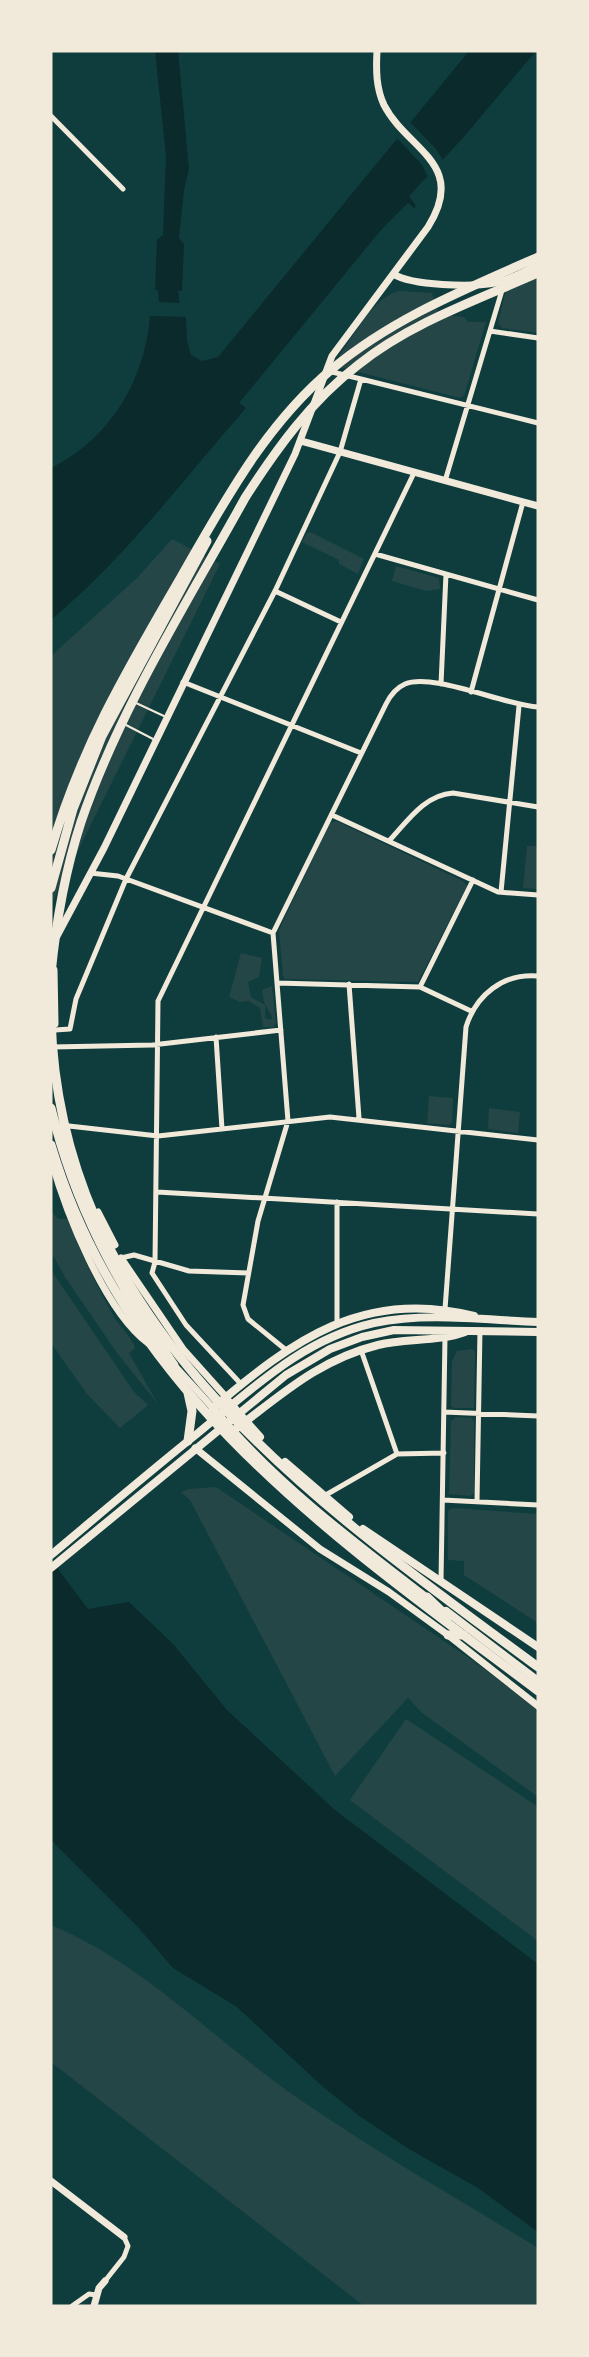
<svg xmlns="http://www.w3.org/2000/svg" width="589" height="2357" viewBox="0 0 589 2357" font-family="'PT Sans',sans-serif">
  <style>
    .green { fill: #244646 }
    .water { fill: #0a2a2b }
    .pier { fill: #0f3d3e }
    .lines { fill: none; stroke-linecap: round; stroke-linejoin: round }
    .service { stroke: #f1e9da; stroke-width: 2 }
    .minor { stroke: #f1e9da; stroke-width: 5 }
    .tertiary { stroke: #f1e9da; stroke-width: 7 }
    .secondary { stroke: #f1e9da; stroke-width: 8 }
    .primary { stroke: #f1e9da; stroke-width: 8 }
    .motorway { stroke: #f1e9da; stroke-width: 9 }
  </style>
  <rect width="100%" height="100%" fill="#0f3d3e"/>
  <path class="green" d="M538 275V333L502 328 498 323 506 290Z
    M400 291 432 293 439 314 464 317 468 322H486L464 396 460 398 339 367 337 360 341 353C356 333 374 296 400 291Z
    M310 532 364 559 358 574 339 564V560L302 542 307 533Z
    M172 539 220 564 51 905V656L137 578Z
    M396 566 439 578 440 589 426 591 392 581Z
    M336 821 463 881 467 886 418 982 285 979 283 976 279 930 330 823Z
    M527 846H538V889L523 888Z
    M241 953 262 958 259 977 248 982 251 997 265 1005V1018L271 1020 272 1017 264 1002 262 990 272 986 276 1022 274 1027H263L260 1008 249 1001 240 1002 229 997Z
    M429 1096 453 1098 452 1123 449 1125 427 1123Z
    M489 1108 520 1112 518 1133 488 1129Z
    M51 1210 58 1219H69C80 1254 96 1284 114 1317 121 1328 131 1336 135 1348L129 1353 158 1404 117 1353 65 1277 51 1252Z
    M51 1270 134 1392 148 1405 120 1428 87 1394 51 1343Z
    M472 1349 475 1352 474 1408H454L451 1406 452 1361 457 1351Z
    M456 1417 472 1418 474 1421V1493L470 1496 449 1494 451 1421Z
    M216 1487 469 1658 538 1709V1797L421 1712 408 1698 335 1776 190 1500 181 1492 189 1489Z
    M453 1508 538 1514V1623L464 1575V1561L448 1560V1511Z
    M406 1719 538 1807V1941L350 1800Z
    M51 1925C145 1964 216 2042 299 2099 376 2152 458 2199 538 2248V2306H364L51 2062Z"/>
  <path class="water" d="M155 51H178L189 169 184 190 179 238 184 244 182 291H178L180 303 159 302 158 290H155L157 240 163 235 166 156Z
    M469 51H536L462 139 409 196 416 206 414 208 408 203 381 230 239 403 246 408C183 480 125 558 51 620V468C110 439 145 380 150 316L186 317 187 341 191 355 202 361 218 357Z
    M51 1560 88 1609 129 1602 173 1644 227 1710 335 1810 538 1964V2232L478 2188 409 2149 358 2115 322 2086 237 2007 173 1968 137 1926 51 1840Z"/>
  <path class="pier" d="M408 120 436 149 444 162 429 179 422 165 395 136Z"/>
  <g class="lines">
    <path class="service" d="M136 703 166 717
      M126 725 155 740"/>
    <path class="minor" d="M51 116 123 189
      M490 331 538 338
      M328 371 361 379
      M445 481 503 287
      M375 554 538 600
      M275 591 341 622
      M183 682 361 753
      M441 684 446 574
      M471 692 523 502
      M332 815 498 892 538 895
      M389 841C407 822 424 795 453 793L538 807
      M90 873 118 876 273 933
      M501 892 519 706
      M277 983 420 987 473 880
      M349 984 359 1118
      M420 987 471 1011
      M55 1030 70 1029 76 999 126 879 275 591 340 452 361 379 538 423
      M216 1037 222 1129
      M52 1047 152 1045 281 1030
      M51 1128 69 1126 158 1136 330 1117 538 1140
      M157 1192 538 1214
      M337 1202V1324
      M121 1258 134 1255 189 1271 248 1273
      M445 1309 466 1027C476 995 503 973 538 976
      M286 1350 248 1319 243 1305 258 1221 288 1121 273 933 386 704C390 696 396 688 405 684 432 672 504 705 538 707
      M361 1350 397 1454
      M241 1384 186 1325 152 1273 155 1262 158 1001 414 473
      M444 1412 538 1416
      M324 1496 397 1454 444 1453
      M443 1500 538 1505
      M477 1501 480 1330
      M441 1581 445 1337
      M105 2281 124 2257 128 2246 124 2237
      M72 2306 89 2294 96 2295"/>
    <path class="tertiary" d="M393 274C413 286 471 287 495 283 510 280 524 271 538 265
      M301 441 538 506
      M57 936 104 848 295 454 332 356 428 227C468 163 407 150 384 105 376 88 376 70 377 51
      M54 970 55 1024
      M51 1159C66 1212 104 1310 148 1343
      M98 1212 115 1245
      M121 1258 183 1349 226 1397
      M172 1363 213 1408
      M195 1448 320 1549 389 1592 448 1635 538 1706
      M51 2181 124 2237
      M94 2306 99 2288 105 2281"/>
    <path class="secondary" d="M228 1401 260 1437
      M213 1408C275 1483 354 1542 431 1601
      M285 1462 349 1517
      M363 1529 538 1647
      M446 1611 538 1681"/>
    <path class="primary" d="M213 1408C293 1340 364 1288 474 1316
      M233 1431C281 1395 318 1360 378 1345 406 1338 438 1342 465 1332
      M51 1555C100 1514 148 1473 198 1433 253 1388 303 1339 374 1323 427 1312 485 1320 538 1322
      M51 1568 286 1375 330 1349 362 1337 394 1330 538 1332"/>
    <path class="motorway" d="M51 850C81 747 128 668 181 577 224 502 265 425 332 369 393 318 466 289 538 257
      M51 888 73 809 102 736 207 541
      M51 974C56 922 65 871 81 822 120 708 187 603 245 498 277 448 311 401 358 365 410 323 477 300 538 273
      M51 1018C60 1328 313 1501 538 1667
      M51 1108C74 1204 117 1285 174 1365
      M51 1145C126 1397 339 1541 538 1691
      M188 1441 192 1411 188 1393
      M427 1597 448 1617
      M448 1635H464"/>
  </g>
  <rect width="589" height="2357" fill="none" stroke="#f1e9da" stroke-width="105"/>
</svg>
